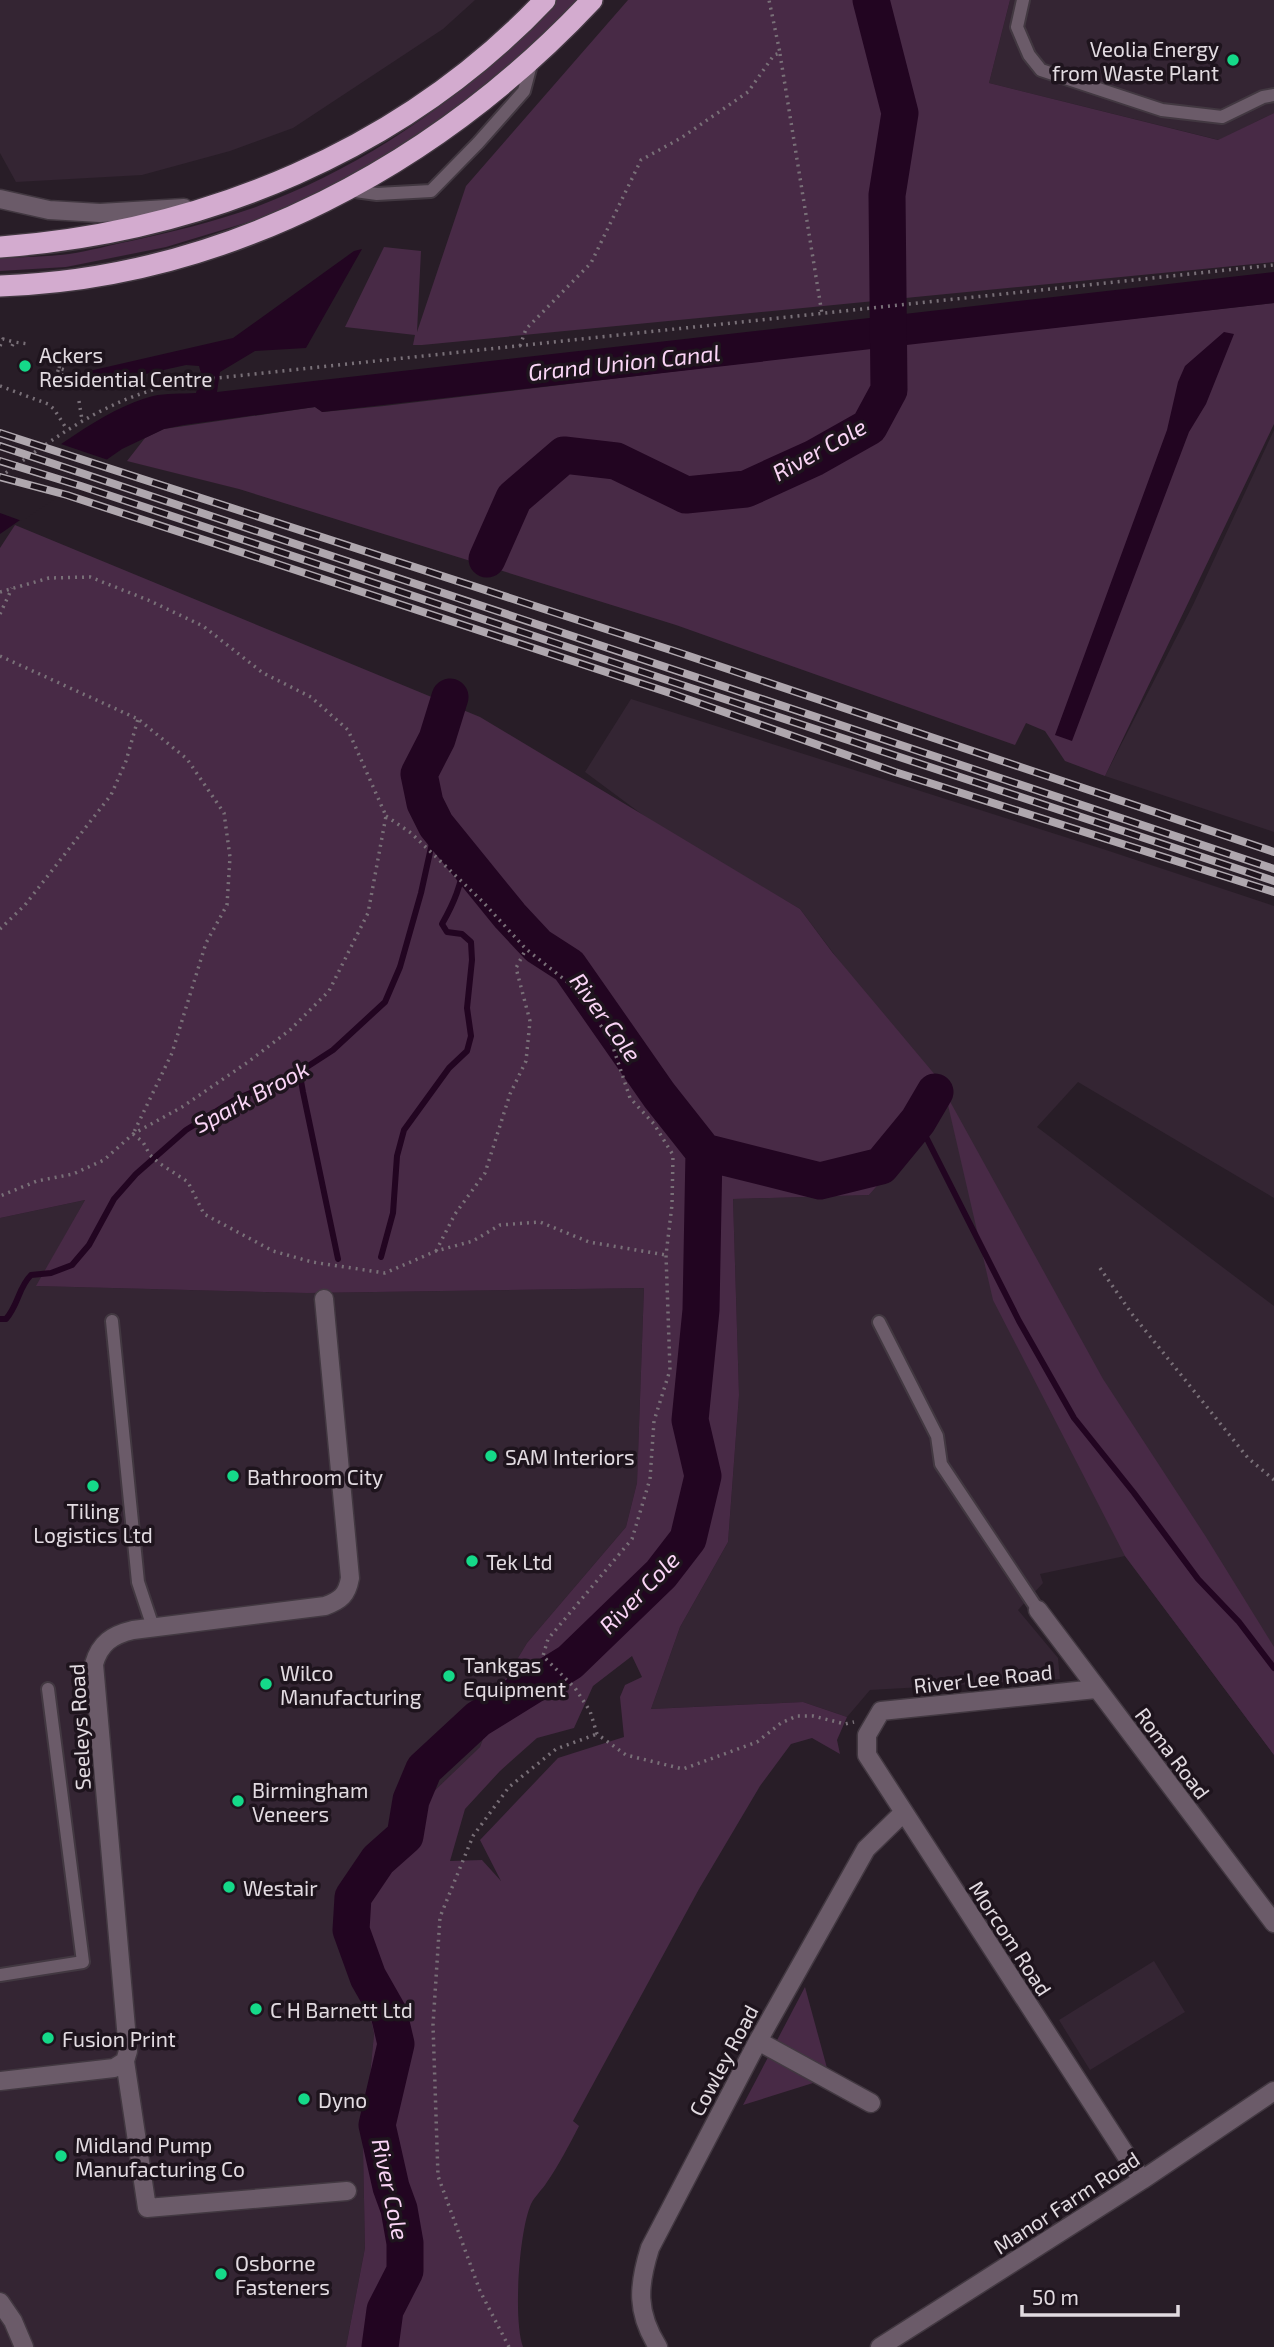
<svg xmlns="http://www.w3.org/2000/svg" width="1274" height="2347" viewBox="0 0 1274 2347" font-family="'Exo 2',sans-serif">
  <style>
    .built { fill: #342533 }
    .green { fill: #482a46; fill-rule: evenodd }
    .water { fill: #220521 }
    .pier { fill: #281d27 }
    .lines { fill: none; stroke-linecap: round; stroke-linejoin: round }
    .stream { stroke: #220521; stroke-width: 6 }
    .river { stroke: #220521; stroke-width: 37 }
    .lane-casing { stroke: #423841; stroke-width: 16 }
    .street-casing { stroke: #423841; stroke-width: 21 }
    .highway-casing { stroke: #423841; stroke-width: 24 }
    .path { stroke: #797078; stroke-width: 3.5; stroke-dasharray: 2 5; stroke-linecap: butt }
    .lane { stroke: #6b5b69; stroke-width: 12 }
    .street { stroke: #6b5b69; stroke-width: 18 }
    .highway { stroke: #d3abcf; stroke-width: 21 }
    .rail-casing { stroke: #afa7ae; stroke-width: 8 }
    .rail { stroke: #1e141d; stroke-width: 5; stroke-dasharray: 16; stroke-linecap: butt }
    .poi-dot { fill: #15d989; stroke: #1e141d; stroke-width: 2.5 }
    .labels { text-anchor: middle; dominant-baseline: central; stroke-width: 7; stroke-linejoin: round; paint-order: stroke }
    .poi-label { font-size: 21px; fill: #e2dbe1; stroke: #1e141d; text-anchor: start }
    .street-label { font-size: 21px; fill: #e2dbe1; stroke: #1e141d }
    .water-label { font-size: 23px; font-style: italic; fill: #fad5f6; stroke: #1e141d }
  </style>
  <rect width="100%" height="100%" fill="#281d27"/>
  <path class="built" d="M0 0H475L443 29 293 128 230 151 142 175 16 182 0 153Z
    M1010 0H1274V113L1219 140 989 83Z
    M1274 430V832L1105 776 1193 605Z
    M631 699 1106 850 1274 906V1198L1078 1082 1037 1127 1274 1306V1755L1125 1556 1040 1574 1043 1583 1018 1610 1058 1658 1060 1679 870 1690 847 1717 803 1702 651 1709 680 1627 728 1542 739 1395 733 1199 869 1195 947 1104 800 909 663 830 585 772Z
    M85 1200 37 1286 307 1293 644 1288 637 1483 626 1527 527 1643 504 1681 480 1747 401 1823 349 1952 365 1993 374 2034 363 2149 365 2248 346 2347H0V1218Z
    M1154 1961 1185 2012 1090 2070 1059 2020Z"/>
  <path class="green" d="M556 0H576L557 23 473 101 357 175 272 215 166 247 66 267 0 271V258C23 257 46 257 69 254 90 251 110 245 131 241 172 232 213 222 253 208 368 166 475 91 556 0Z
    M628 0H1010L989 83 1218 140 1274 113V262L422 345H413L415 335 345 327 384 247 421 251 417 332 466 186Z
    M1274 303V424L1105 776 1065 761 1045 731 1026 723 1015 745 676 625 239 489 127 461 145 438 164 429 315 407 323 412 384 406 853 350Z
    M15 525 480 717 800 909 832 952 936 1076 1103 1379 1206 1537 1274 1647V1755L1125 1556 993 1300 948 1105 869 1195 733 1199 739 1395 728 1542 680 1627 651 1709 803 1702 847 1717 837 1740 840 1754 812 1738 791 1744 760 1786 699 1889 573 2121 579 2126C569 2145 559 2165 547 2182 542 2190 535 2196 531 2204 519 2231 513 2320 523 2347H346L365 2248 363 2149 374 2034 365 1993 349 1952 361 1876 401 1823 480 1747 504 1681 527 1643 626 1527 637 1483 644 1288 307 1293 36 1286 85 1200 0 1218V548ZM632 1656 642 1677 625 1685 620 1697 624 1737 558 1758 480 1840 501 1881 482 1860 450 1861 465 1809 500 1771 537 1738 574 1728 593 1686Z
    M805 1987 827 2068 813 2083 743 2105Z"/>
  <path class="water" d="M362 249 306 348 255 351 220 372 217 392 1274 272V303L322 412 315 407 184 425 164 429 122 449 0 534V488C41 459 104 408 153 396 166 393 182 394 196 393L201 373 199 366 186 365 87 387 85 372 233 338 354 251Z
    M1224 332 1234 334 1206 404 1189 432 1072 741 1055 735 1167 430 1178 382 1185 366Z"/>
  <path class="pier" d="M58 443 111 461 22 521 0 513V483Z"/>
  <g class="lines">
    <path class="stream" d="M302 1070 301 1081 303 1092 338 1259
      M918 1121 1019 1321 1074 1418 1134 1493 1198 1579 1239 1622 1274 1668
      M381 1257 393 1213 397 1156 404 1130 449 1068 467 1051 471 1036 467 1008 472 960 471 942 462 934 447 932 442 924C454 903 462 884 464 860
      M0 1319H6C19 1304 18 1288 31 1275L51 1273 72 1265 89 1245 114 1199 136 1174 186 1130 236 1099 296 1074 333 1050 385 1002 400 967 421 893 436 825"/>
    <path class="river" d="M487 559 514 498 564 455 616 461 686 495 746 489 814 458 869 427 889 390 887 195 900 113 871 0
      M704 1152 820 1181 881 1166 918 1121 935 1092
      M380 2347 385 2310 405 2271V2243L399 2209 391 2187 377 2125 396 2044 389 2014 368 1977 351 1930 353 1897 378 1860 405 1836 411 1800 424 1769 478 1719 570 1662 661 1574 688 1539 703 1476 690 1420 701 1310 704 1152 659 1095 569 966 538 946 510 916 436 825 425 803 419 774 437 739 450 697"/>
    <defs>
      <path id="lane" d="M1023 0 1017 27 1029 55 1041 70 1162 110 1222 117 1263 97 1274 95
        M348 190 377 194 431 191 478 143 524 91 532 61
        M112 1321 138 1582 153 1627
        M879 1322 937 1436 941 1464 1038 1610
        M0 1975 83 1962 48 1689"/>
      <path id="street" d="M0 199 49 210 100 213 184 208
        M1038 1610 1274 1923
        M1096 1689 881 1711 867 1735V1755L1142 2180
        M758 2041 871 2103
        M125 2061 147 2208 347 2191
        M0 2081 114 2068 125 2061 128 2051 94 1664C100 1643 112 1635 133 1630L325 1606C341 1600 347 1595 350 1578L324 1299
        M0 2302 13 2321 24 2347
        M658 2347C636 2312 638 2286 650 2248L758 2041 866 1849 903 1813
        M880 2347 1142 2180 1274 2091"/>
      <path id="highway" d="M0 247C204 232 403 150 545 0
        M0 286C228 278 438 164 592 0"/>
    </defs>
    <use href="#lane" class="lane-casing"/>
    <use href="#street" class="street-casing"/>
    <use href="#highway" class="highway-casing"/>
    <path class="path" d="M780 54 822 314
      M0 346 3 339 14 342
      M12 346 14 342 28 344
      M520 346 526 329 591 263 641 160 681 138 748 92 774 55 780 53 769 0
      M59 368 63 355
      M47 373 56 376 59 368 65 370 60 386 73 389
      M0 386 48 404 54 409 66 428
      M79 401 82 420
      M0 477C64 431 110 396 189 381L1274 265
      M0 592 49 578 90 577 148 600 203 626 263 673 311 697 348 730 386 816 368 913 329 991 290 1030 248 1062 182 1107 133 1134 104 1160 73 1174 37 1181 0 1196
      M0 614 12 588
      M0 656 138 719 187 759 224 813 230 857 227 905 206 943 172 1053 134 1132
      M386 816 411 833 482 901 526 949 570 984 610 1038 630 1098 654 1124 673 1155 672 1205 666 1255 670 1370 654 1421 650 1479 632 1539 548 1639 543 1656 575 1688 590 1711 597 1734 626 1755 683 1769 757 1742 781 1723 797 1716H813L845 1724 854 1722
      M0 929 25 905 111 795 126 761 138 719
      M133 1134 143 1142 150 1155 159 1163 188 1182 204 1214 273 1251 312 1262 385 1273 436 1251 473 1241 500 1225 540 1222 589 1242 666 1255
      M436 1251 455 1214 485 1173 510 1094 526 1061 530 1021 516 968 526 949
      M1100 1268 1132 1314 1248 1458 1274 1480
      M509 2347 480 2291 438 2176 433 2025 440 1917 473 1836 509 1787 556 1749 597 1734"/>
    <use href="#lane" class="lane"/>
    <use href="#street" class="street"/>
    <use href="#highway" class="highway"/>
    <defs>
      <path id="rail" d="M0 433 683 654 1274 852
        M0 446 1274 869
        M0 461 81 486 1274 881
        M0 477 67 495 670 693 895 772 1274 892"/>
    </defs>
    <use href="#rail" class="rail-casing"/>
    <use href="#rail" class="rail"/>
  </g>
  <g class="poi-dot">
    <circle cx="1233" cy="60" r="7"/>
    <circle cx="25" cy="366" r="7"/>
    <circle cx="491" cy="1456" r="7"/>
    <circle cx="233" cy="1476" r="7"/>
    <circle cx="93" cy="1486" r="7"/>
    <circle cx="472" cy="1561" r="7"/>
    <circle cx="449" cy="1676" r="7"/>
    <circle cx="266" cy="1684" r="7"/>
    <circle cx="238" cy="1801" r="7"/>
    <circle cx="229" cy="1887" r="7"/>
    <circle cx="256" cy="2009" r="7"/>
    <circle cx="48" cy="2038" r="7"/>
    <circle cx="304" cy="2099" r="7"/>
    <circle cx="61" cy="2156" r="7"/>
    <circle cx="221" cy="2274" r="7"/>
  </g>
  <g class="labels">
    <g class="poi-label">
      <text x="1219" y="48" text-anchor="end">Veolia Energy<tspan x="1219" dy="24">from Waste Plant</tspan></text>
      <text x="39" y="354">Ackers<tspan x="39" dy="24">Residential Centre</tspan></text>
      <text x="505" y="1456">SAM Interiors</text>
      <text x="247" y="1476">Bathroom City</text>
      <text x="93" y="1510" text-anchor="middle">Tiling<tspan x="93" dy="24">Logistics Ltd</tspan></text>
      <text x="486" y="1561">Tek Ltd</text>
      <text x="463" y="1664">Tankgas<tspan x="463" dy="24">Equipment</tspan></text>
      <text x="280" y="1672">Wilco<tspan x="280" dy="24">Manufacturing</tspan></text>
      <text x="252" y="1789">Birmingham<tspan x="252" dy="24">Veneers</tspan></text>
      <text x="243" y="1887">Westair</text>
      <text x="270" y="2009">C H Barnett Ltd</text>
      <text x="62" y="2038">Fusion Print</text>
      <text x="318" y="2099">Dyno</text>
      <text x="75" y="2144">Midland Pump<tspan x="75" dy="24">Manufacturing Co</tspan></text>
      <text x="235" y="2262">Osborne<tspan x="235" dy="24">Fasteners</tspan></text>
    </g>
    <g class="street-label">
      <text transform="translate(983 1678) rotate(-6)">River Lee Road</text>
      <text transform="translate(79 1727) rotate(-93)">Seeleys Road</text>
      <text transform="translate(1173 1753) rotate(53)">Roma Road</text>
      <text transform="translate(1011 1938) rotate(57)">Morcom Road</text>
      <text transform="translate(723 2060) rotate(-62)">Cowley Road</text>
      <text transform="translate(1066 2202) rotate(-33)">Manor Farm Road</text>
    </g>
    <g class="water-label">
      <text transform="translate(624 362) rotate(-6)">Grand Union Canal</text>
      <text transform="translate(819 449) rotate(-29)">River Cole</text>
      <text transform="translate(606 1017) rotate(54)">River Cole</text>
      <text transform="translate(251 1096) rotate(-28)">Spark Brook</text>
      <text transform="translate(639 1592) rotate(-46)">River Cole</text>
      <text transform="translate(391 2189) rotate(78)">River Cole</text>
    </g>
  </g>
  <path d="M1022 2305v10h156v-10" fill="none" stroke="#e2dbe1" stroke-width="3.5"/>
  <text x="1032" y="2305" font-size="21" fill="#e2dbe1" stroke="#1e141d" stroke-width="5" paint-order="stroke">50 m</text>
</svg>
